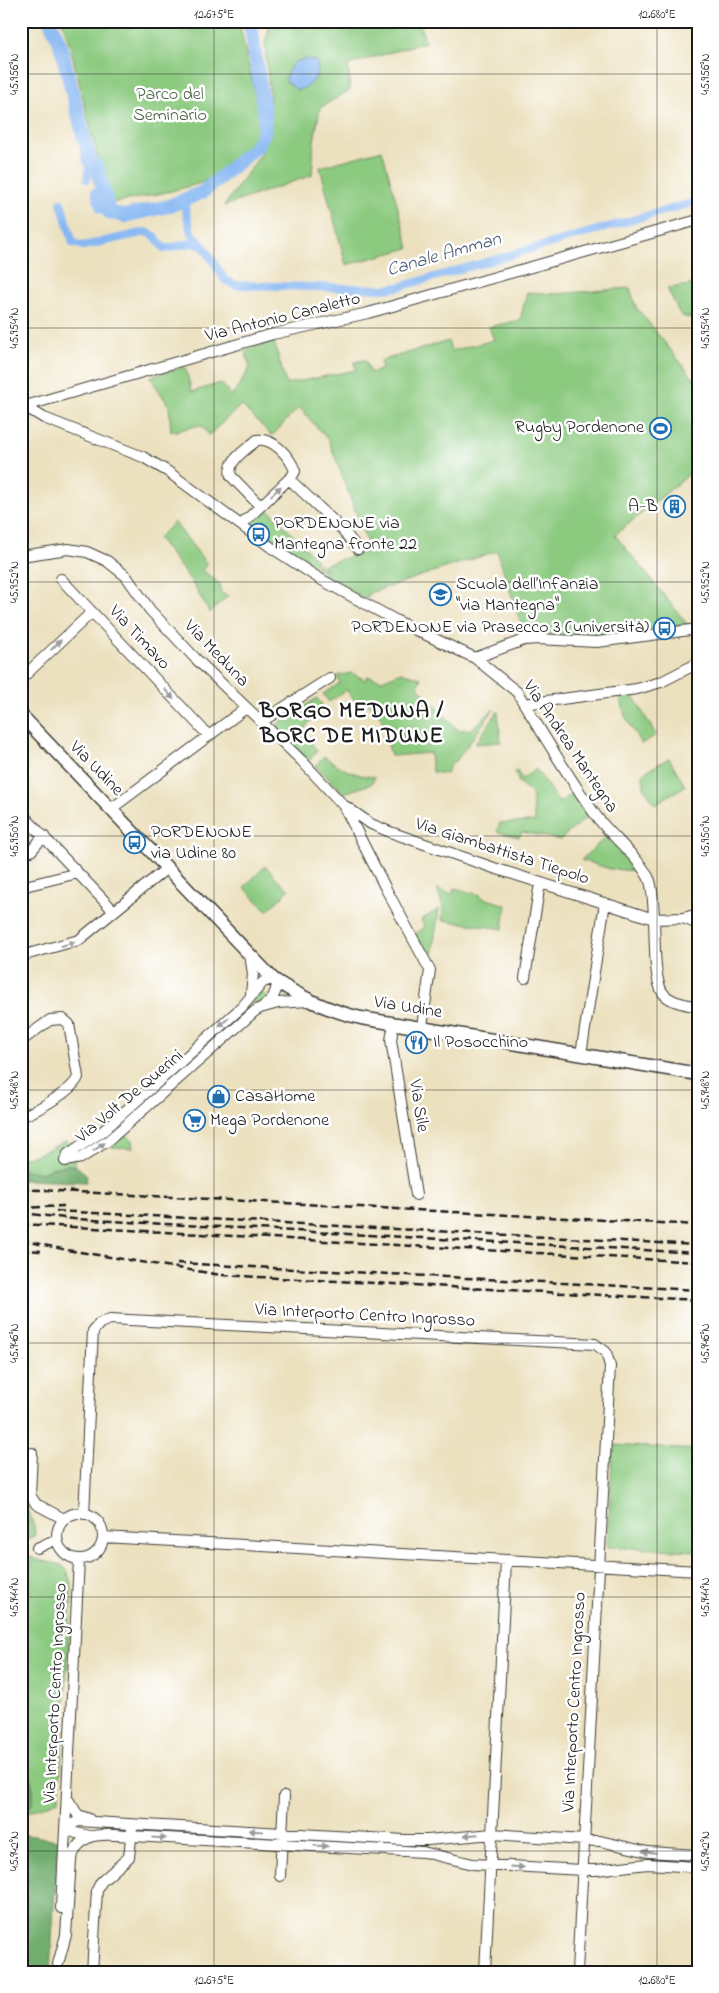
<svg xmlns="http://www.w3.org/2000/svg" width="719" height="1993" viewBox="0 0 719 1993" font-family="'Indie Flower',sans-serif">
  <style>
    .green { fill: #8cca80; stroke: #54734e }
    .forest { fill: #71ae6e; stroke: #466545 }
    .water { fill: #88b8f3; stroke: #526a88 }
    .lines { fill: none; stroke-linecap: round; stroke-linejoin: round }
    .canal { stroke: #88b8f3; stroke-width: 8 }
    .river { stroke: #88b8f3; stroke-width: 14 }
    .minor-casing { stroke: #3b3a34; stroke-width: 12 }
    .major-casing { stroke: #3b3a34; stroke-width: 15 }
    .minor { stroke: #fff; stroke-width: 10 }
    .major { stroke: #fff; stroke-width: 12 }
    .rail { stroke: #1c1c1c; stroke-width: 2.5; stroke-dasharray: 8 4; stroke-linecap: butt }
    .oneway { fill: #999 }
    .ticks { fill: none; stroke: #1c1c1c; stroke-width: 1; stroke-opacity: 0.45 }
    .labels { text-anchor: middle; dominant-baseline: central; stroke-width: 5; stroke-linejoin: round; paint-order: stroke }
    .park-label { font-size: 18px; fill: #496244; stroke: #fff }
    .street-label { font-size: 18px; fill: #1c1c1c; stroke: #fff }
    .poi-label { font-size: 18px; fill: #1c1c1c; stroke: #fff; text-anchor: start }
    .water-label { font-size: 19px; font-style: italic; fill: #475a72; stroke: #fff }
    .district-label { font-size: 22px; font-weight: bold; letter-spacing: 1px; fill: #1c1c1c; stroke: #fff }
    .neatline { fill: none; stroke: #1c1c1c; stroke-width: 2 }
    .ticks-label { font-size: 12px; text-anchor: middle; fill: #1c1c1c }
  </style>
  <rect width="100%" height="100%" fill="#fff"/>
  <filter id="ink" filterUnits="userSpaceOnUse"><feTurbulence type="fractalNoise" baseFrequency=".02" numOctaves="2"/><feDisplacementMap in="SourceGraphic" scale="10" xChannelSelector="R" yChannelSelector="G"/><feConvolveMatrix kernelMatrix="1 2 1 2 8 2 1 2 1" color-interpolation-filters="sRGB"/></filter>
  <filter id="wash" filterUnits="userSpaceOnUse"><feTurbulence type="fractalNoise" baseFrequency=".0096" numOctaves="4" result="noise"/><feDisplacementMap in="SourceGraphic" scale="20" xChannelSelector="R" yChannelSelector="G"/><feGaussianBlur stdDeviation="1.12" result="paint"/><feColorMatrix in="noise" values="0 0 0 0 0 0 0 0 0 0 0 0 0 0 0 0 0 1.4 0 .05"/><feComposite in="paint" operator="in"/></filter>
  <g filter="url(#wash)">
    <rect width="100%" height="100%" fill="#ece1bf"/>
    <path class="green" d="M62 21H239L259 114C260 123 261 131 256 140 247 156 212 181 194 185 167 193 139 198 111 203L108 200 71 50Z
      M271 21H419L425 42 348 65 350 90 320 108 314 141 312 175 224 206 261 154 270 99 265 43Z
      M382 150 409 248 346 265 320 167Z
      M698 284V316L690 318 681 316 667 288Z
      M630 288 636 307 698 384V467L615 535 688 625 587 637 524 633 497 551 369 593 367 598C350 592 335 584 322 573L324 571 314 567 318 563 327 570 328 569 323 565 370 550 329 441 299 407 272 436 241 405 209 435 201 425 171 432 169 406 150 377 185 367 192 392 221 383 232 396 250 368 245 350 274 342 286 384 356 370 354 362 365 360 371 373 382 369 380 361 448 341 451 351 494 340 489 327 520 320 527 292 557 294Z
      M267 508 317 560 311 566 255 528 254 520Z
      M174 522 207 564 202 570 220 584 221 593 228 596 210 613 191 581 158 538Z
      M401 672 421 678 418 687 458 730 471 729 494 709 456 761 452 762 446 774 432 772 430 753 391 756 381 717 366 699H359L356 702 346 690 329 702 323 694 340 683 337 676 351 673 366 680 367 676 382 680Z
      M632 694 656 735 641 744 625 716 620 696Z
      M317 698 322 705 303 731 317 751 309 761 275 726Z
      M498 711 501 742 475 744Z
      M324 756C340 768 354 776 375 777L371 784 344 793 315 766Z
      M669 758 685 786 655 804 644 787 643 773Z
      M536 769 559 803 575 791 591 813 560 840 522 832 519 837 497 832 500 823 535 822 531 792 518 782V778L514 772 517 771 522 779Z
      M607 836 638 871 610 869 581 860Z
      M265 866 289 890 267 911 244 887Z
      M454 888 481 895V897L506 905 503 929 442 920 443 907 437 889 452 894Z
      M439 909 432 955 429 958 415 934 425 927 421 920Z
      M260 991 269 999 246 1012 138 1108 137 1107 247 1009Z
      M123 1135 127 1136 132 1140 133 1148 111 1147Z
      M66 1141 76 1166 68 1165 52 1168 42 1173 21 1170V1157L33 1156Z
      M21 1360H28L23 1502 34 1525 35 1535 21 1543Z
      M613 1445 698 1450V1551L607 1547Z
      M21 1553 38 1560 62 1565 68 1572 72 1587 59 1800 21 1815Z"/>
    <path class="forest" d="M68 1165 76 1166 87 1175 86 1182 21 1180V1170L42 1173 52 1168Z
      M21 1750C25 1762 36 1788 33 1801 32 1807 26 1809 21 1812Z
      M21 1834 58 1840 50 1972H21Z"/>
    <path class="water" d="M308 59 317 62C320 77 311 87 297 90L285 80C291 65 291 61 308 59Z"/>
    <g class="lines">
      <path class="canal" d="M87 179 90 161
        M95 192 100 209 109 212
        M183 200 191 232 204 247 225 280 236 285 384 289 399 287 698 201
        M61 203 73 243 83 246 146 232 155 236 164 249 192 243 202 246"/>
      <path class="river" d="M50 21 60 44 90 161 97 167 109 212 124 216 169 206 203 192 257 146 264 132 265 117 250 21"/>
    </g>
  </g>
  <g filter="url(#ink)">
    <g class="lines">
      <defs>
        <path id="minor" d="M24 406 44 418 143 457 167 471 272 548 320 579 397 621 475 658 517 692C543 734 568 777 597 817 611 836 642 860 650 881 658 907 650 976 663 993 671 1003 686 1004 698 1007
          M22 407 273 334 368 313 698 220
          M289 479 341 528 358 549
          M241 525 293 475 295 471C290 457 273 437 257 440 247 449 226 461 231 476L260 506
          M21 556 68 549 87 552 107 561 126 576 150 610 195 658 301 760 344 806 386 889 430 970 422 1027
          M61 579 92 612
          M475 658 524 640 537 639 597 642 698 629
          M21 679 92 612 209 736
          M524 704 637 689 661 682 698 663
          M261 722 330 678
          M345 806 371 824 390 832 494 868 654 919 683 918 698 914
          M111 809 246 708
          M21 813 111 908 115 910
          M21 853 31 851 44 836
          M21 887 78 873
          M683 918 698 924
          M250 955 253 974 251 994
          M21 956 79 940 167 868
          M525 978 540 883
          M273 979 263 982 242 1007 103 1131 68 1154 65 1161 81 1158 109 1140 255 1011C269 1004 276 998 277 982
          M264 1007 278 1003 308 1001
          M394 1023 391 1040 416 1195
          M21 1041 50 1020 63 1019 69 1024 78 1077C73 1091 36 1111 21 1117
          M581 1054 605 903
          M32 1453 30 1495 36 1504 64 1519
          M57 1536a23 23 0 1 1 46 0a23 23 0 1 1-46 0Z
          M84 1514 93 1331 100 1323 110 1319 595 1344 606 1352 610 1366 577 1972
          M103 1537 698 1571
          M37 1548 57 1539
          M67 1798 78 1815 89 1819
          M65 1827 79 1821 94 1822 405 1840H428L492 1834 600 1841 648 1852 698 1855
          M65 1827 76 1833 90 1836
          M280 1876 284 1796
          M61 1908 79 1560
          M58 1964 66 1935 71 1860C80 1828 106 1835 132 1836L423 1852 473 1864 582 1870H596L647 1864 698 1867
          M92 1972 97 1890 101 1882 129 1857 132 1829
          M485 1972 506 1561"/>
        <path id="major" d="M21 715 273 979C302 998 327 1010 361 1018L698 1074"/>
      </defs>
      <use href="#minor" class="minor-casing"/>
      <use href="#major" class="major-casing"/>
      <use href="#minor" class="minor"/>
      <use href="#major" class="major"/>
      <path class="rail" d="M21 1189 698 1225
        M21 1208 64 1206
        M56 1211 698 1245
        M21 1213 74 1219 698 1253
        M21 1224 698 1262
        M21 1240 67 1250 221 1275 698 1300
        M21 1250 43 1251
        M177 1263 698 1290"/>
    </g>
    <defs><path id="oneway-solid" d="M-6-.8H1V-3.2L6.5 0L1 3.2V.8H-6Z" transform="scale(1.25)"/></defs>
    <g class="oneway">
      <use href="#oneway-solid" transform="translate(276 491) rotate(-43)"/>
      <use href="#oneway-solid" transform="translate(56 645) rotate(-44)"/>
      <use href="#oneway-solid" transform="translate(169 694) rotate(47)"/>
      <use href="#oneway-solid" transform="translate(68 944) rotate(-17)"/>
      <use href="#oneway-solid" transform="translate(224 1022) rotate(138)"/>
      <use href="#oneway-solid" transform="translate(99 1147) rotate(-35)"/>
      <use href="#oneway-solid" transform="translate(256 1831) rotate(-177)"/>
      <use href="#oneway-solid" transform="translate(471 1835) rotate(175)"/>
      <use href="#oneway-solid" transform="translate(159 1838) rotate(3)"/>
      <use href="#oneway-solid" transform="translate(321 1846) rotate(3)"/>
      <use href="#oneway-solid" transform="translate(649 1852) rotate(-173)"/>
      <use href="#oneway-solid" transform="translate(517 1867) rotate(3)"/>
    </g>
  </g>
  <path class="ticks" d="M214 21V1972M657 21V1972M21 74H698M21 328H698M21 582H698M21 836H698M21 1090H698M21 1343H698M21 1597H698M21 1851H698"/>
  <defs>
    <symbol id="stadium-ring" viewBox="-11 -11 22 22"><circle r="9.5" fill="#fff" stroke="#1f6fb2" stroke-width="1.5"/><path d="M0-5a6.5 5 0 1 0 0 10a6.5 5 0 1 0 0-10ZM-3.5-1.8h7v3.6h-7Z" fill="#1f6fb2"/></symbol>
    <symbol id="building-ring" viewBox="-11 -11 22 22"><circle r="9.5" fill="#fff" stroke="#1f6fb2" stroke-width="1.5"/><path d="M-4-6H4V6H1V3H-1V6H-4ZM-2.5-4.3h1.7v1.8h-1.7ZM.8-4.3h1.7v1.8H.8ZM-2.5-1h1.7V.8h-1.7ZM.8-1h1.7V.8H.8Z" fill="#1f6fb2"/></symbol>
    <symbol id="bus-ring" viewBox="-11 -11 22 22"><circle r="9.5" fill="#fff" stroke="#1f6fb2" stroke-width="1.5"/><path d="M-5-6H5V4H4V6H2V4H-2V6H-4V4H-5ZM-3.5-4V0h7V-4ZM-3.5 1.2v1.5H-2V1.2ZM2 1.2v1.5H3.5V1.2Z" fill="#1f6fb2"/></symbol>
    <symbol id="school-ring" viewBox="-11 -11 22 22"><circle r="9.5" fill="#fff" stroke="#1f6fb2" stroke-width="1.5"/><path d="M0-5L7-2L0 1L-7-2ZM-4 1L0 2.5L4 1V4Q0 6-4 4Z" fill="#1f6fb2"/></symbol>
    <symbol id="restaurant-ring" viewBox="-11 -11 22 22"><circle r="9.5" fill="#fff" stroke="#1f6fb2" stroke-width="1.5"/><path d="M-5-6h1v4h1v-4h1v4h1v-4h1v5L-1.5 .5V6h-2V.5L-5-1ZM5-6V6H3V1.5H1.5Q1.5-4 5-6Z" fill="#1f6fb2"/></symbol>
    <symbol id="shop-ring" viewBox="-11 -11 22 22"><circle r="9.5" fill="#fff" stroke="#1f6fb2" stroke-width="1.5"/><path d="M-5-2.5h2.3a2.7 3.5 0 0 1 5.4 0H5L5.5 6h-11ZM-1.5-2.5h3a1.5 2.3 0 0 0-3 0Z" fill="#1f6fb2"/></symbol>
    <symbol id="supermarket-ring" viewBox="-11 -11 22 22"><circle r="9.5" fill="#fff" stroke="#1f6fb2" stroke-width="1.5"/><path d="M-6-5.5h2.5l.6 2H6L4.5 2H-2.5L-4.4-4H-6ZM-1.5 3.2a1.3 1.3 0 1 0 .1 0ZM3 3.2a1.3 1.3 0 1 0 .1 0Z" fill="#1f6fb2"/></symbol>
  </defs>
  <g fill-rule="evenodd">
    <use href="#stadium-ring" x="648" y="416" width="25" height="25"/>
    <use href="#building-ring" x="662" y="494" width="25" height="25"/>
    <use href="#bus-ring" x="246" y="522" width="25" height="25"/>
    <use href="#school-ring" x="428" y="582" width="25" height="25"/>
    <use href="#bus-ring" x="652" y="616" width="25" height="25"/>
    <use href="#bus-ring" x="122" y="830" width="25" height="25"/>
    <use href="#restaurant-ring" x="404" y="1030" width="25" height="25"/>
    <use href="#shop-ring" x="206" y="1084" width="25" height="25"/>
    <use href="#supermarket-ring" x="182" y="1108" width="25" height="25"/>
  </g>
  <g class="labels">
    <g class="park-label">
      <text x="170" y="95">Parco del<tspan x="170" dy="21">Seminario</tspan></text>
    </g>
    <g class="street-label">
      <text transform="translate(283 318) rotate(-14)">Via Antonio Canaletto</text>
      <text transform="translate(139 638) rotate(47)">Via Timavo</text>
      <text transform="translate(216 654) rotate(46)">Via Meduna</text>
      <text transform="translate(570 747) rotate(56)">Via Andrea Mantegna</text>
      <text transform="translate(96 769) rotate(46)">Via Udine</text>
      <text transform="translate(502 852) rotate(18)">Via Giambattista Tiepolo</text>
      <text transform="translate(408 1008) rotate(9)">Via Udine</text>
      <text transform="translate(130 1097) rotate(-40)">Via Volt De Querini</text>
      <text transform="translate(418 1106) rotate(81)">Via Sile</text>
      <text transform="translate(365 1316) rotate(3)">Via Interporto Centro Ingrosso</text>
      <text transform="translate(56 1693) rotate(-87)">Via Interporto Centro Ingrosso</text>
      <text transform="translate(575 1702) rotate(-87)">Via Interporto Centro Ingrosso</text>
    </g>
    <g class="poi-label">
      <text x="644" y="428" text-anchor="end">Rugby Pordenone</text>
      <text x="658" y="507" text-anchor="end">A-B</text>
      <text x="274" y="524">PORDENONE via<tspan x="274" dy="21">Mantegna fronte 22</tspan></text>
      <text x="456" y="585">Scuola dell’Infanzia<tspan x="456" dy="21">"via Mantegna"</tspan></text>
      <text x="649" y="628" text-anchor="end">PORDENONE via Prasecco 3 (università)</text>
      <text x="151" y="833">PORDENONE<tspan x="151" dy="21">via Udine 80</tspan></text>
      <text x="433" y="1043">Il Posocchino</text>
      <text x="235" y="1097">CasaHome</text>
      <text x="210" y="1121">Mega Pordenone</text>
    </g>
    <g class="water-label">
      <text transform="translate(444 255) rotate(-16)">Canale Amman</text>
    </g>
    <g class="district-label">
      <text x="352" y="712">BORGO MEDUNA /<tspan x="352" dy="25">BORC DE MIDUNE</tspan></text>
    </g>
  </g>
  <rect width="719" height="1993" fill="none" stroke="#fff" stroke-width="55"/>
  <rect x="28" y="28" width="664" height="1938" class="neatline"/>
  <g class="ticks-label">
    <text x="214" y="18">12.675°E</text>
    <text x="657" y="18">12.680°E</text>
    <text transform="translate(14 74) rotate(-90)" y="4">45.956°N</text>
    <text transform="translate(705 74) rotate(-90)" y="4">45.956°N</text>
    <text transform="translate(14 328) rotate(-90)" y="4">45.954°N</text>
    <text transform="translate(705 328) rotate(-90)" y="4">45.954°N</text>
    <text transform="translate(14 582) rotate(-90)" y="4">45.952°N</text>
    <text transform="translate(705 582) rotate(-90)" y="4">45.952°N</text>
    <text transform="translate(14 836) rotate(-90)" y="4">45.950°N</text>
    <text transform="translate(705 836) rotate(-90)" y="4">45.950°N</text>
    <text transform="translate(14 1090) rotate(-90)" y="4">45.948°N</text>
    <text transform="translate(705 1090) rotate(-90)" y="4">45.948°N</text>
    <text transform="translate(14 1343) rotate(-90)" y="4">45.946°N</text>
    <text transform="translate(705 1343) rotate(-90)" y="4">45.946°N</text>
    <text transform="translate(14 1597) rotate(-90)" y="4">45.944°N</text>
    <text transform="translate(705 1597) rotate(-90)" y="4">45.944°N</text>
    <text transform="translate(14 1851) rotate(-90)" y="4">45.942°N</text>
    <text transform="translate(705 1851) rotate(-90)" y="4">45.942°N</text>
    <text x="214" y="1984">12.675°E</text>
    <text x="657" y="1984">12.680°E</text>
  </g>
</svg>
